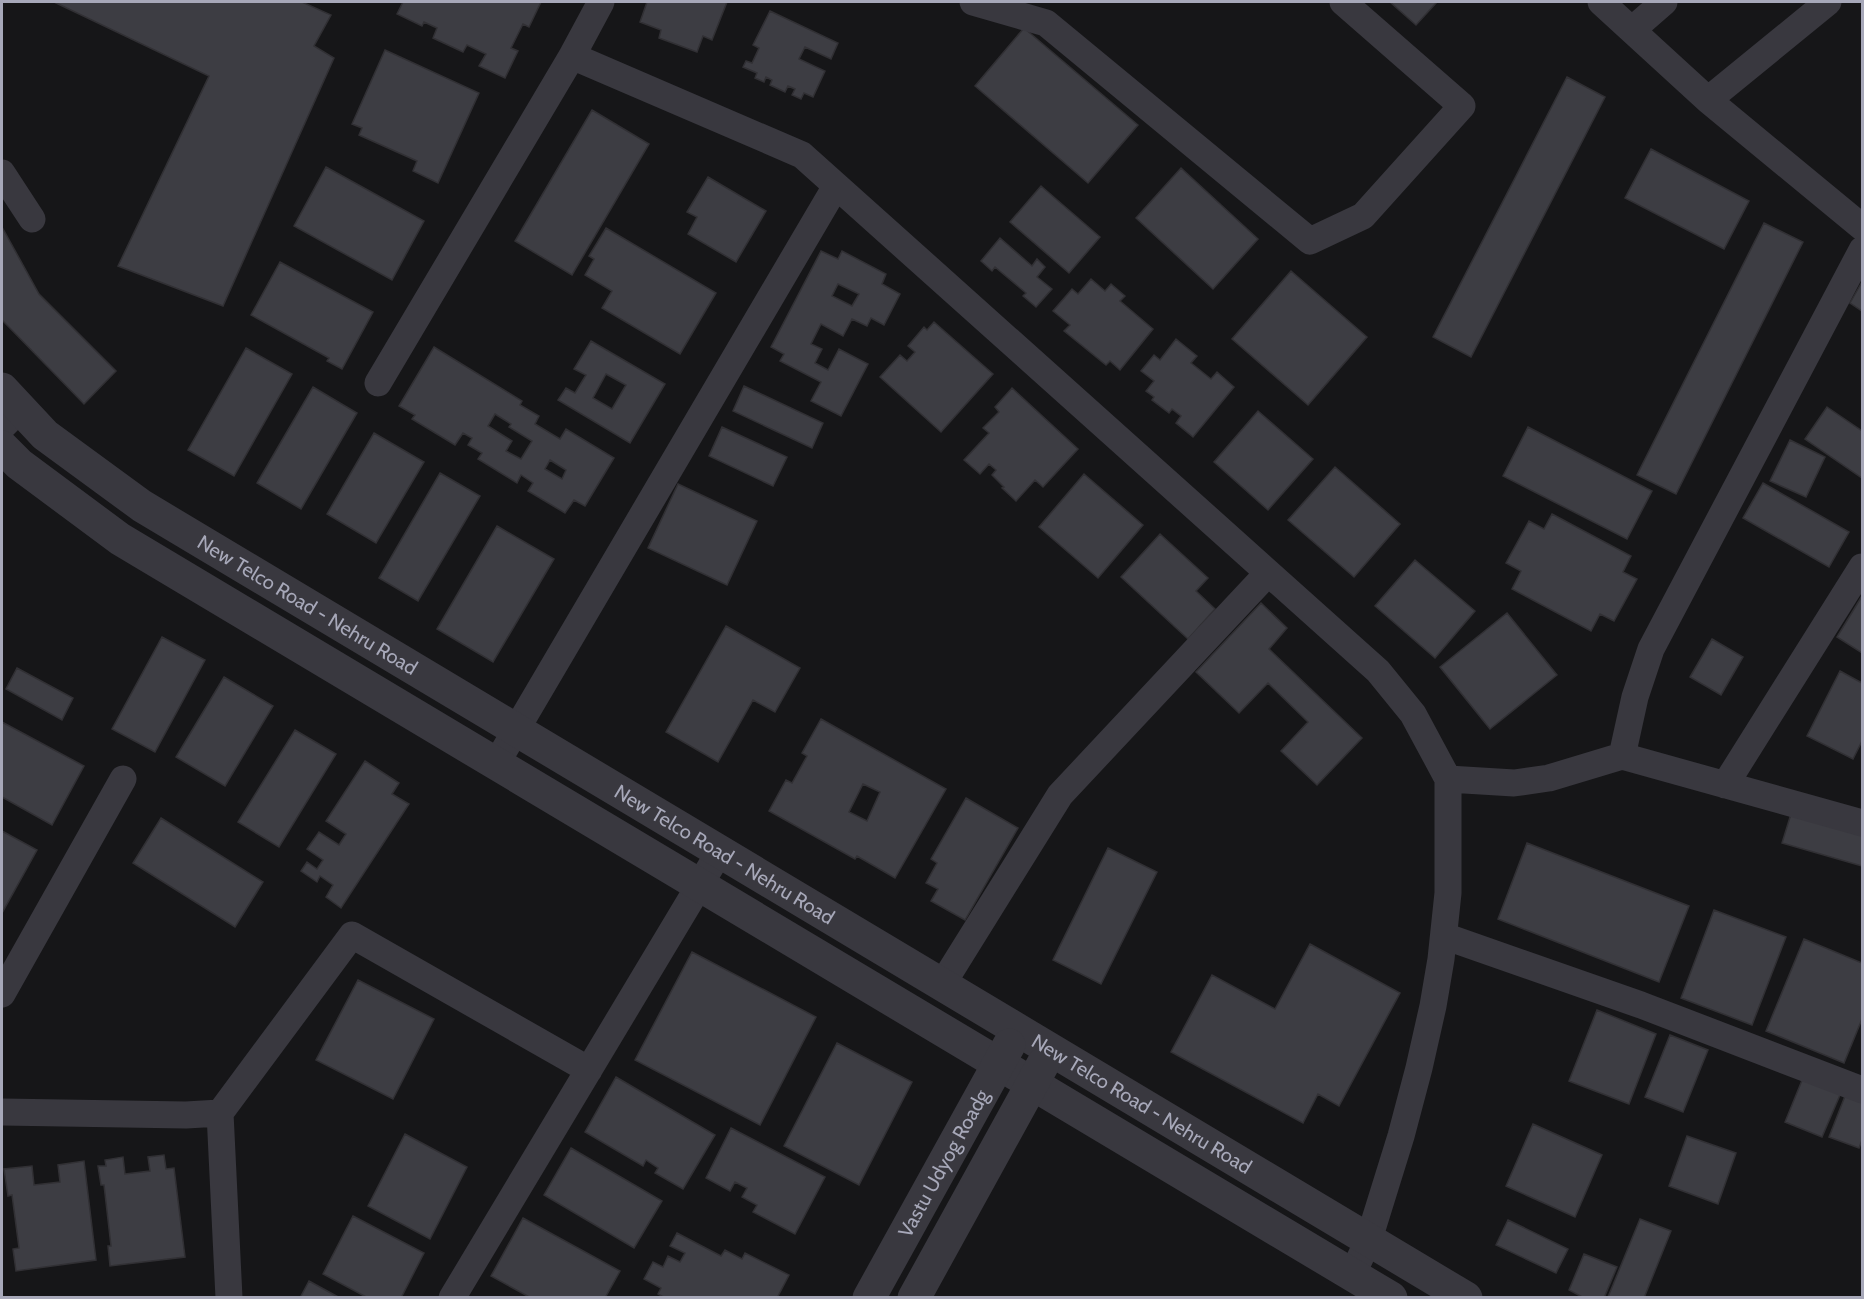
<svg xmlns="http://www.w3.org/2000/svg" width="1864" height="1299" viewBox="0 0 1864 1299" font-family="Cabin,sans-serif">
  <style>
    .building { fill: #3d3d43; stroke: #313034; stroke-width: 1.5; fill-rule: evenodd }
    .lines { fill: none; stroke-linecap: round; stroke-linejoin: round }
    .minor { stroke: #39383f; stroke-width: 27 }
    .tertiary { stroke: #39383f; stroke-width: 33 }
    .labels { text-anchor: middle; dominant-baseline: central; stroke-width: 6; stroke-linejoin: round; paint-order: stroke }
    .street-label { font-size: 20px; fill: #a7a8b9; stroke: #111113 }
  </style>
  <rect width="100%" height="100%" fill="#161618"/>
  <path class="building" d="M54 2H302L331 15 314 46 334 58 223 306 118 266 209 76Z
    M403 2H541L529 27 523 24 511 48 518 51 505 78 479 66 486 54 467 45 463 52 433 38 437 28 424 22 422 26 397 14Z
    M647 2H727L712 40 703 36 697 52 659 38 661 30 640 22Z
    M1390 2H1437L1416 25Z
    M770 11 838 43 831 59 805 47 799 59 825 71 813 97 804 93 801 99 792 95 795 89 788 86 785 92 770 85 772 80 766 77 764 82 755 78 757 73 743 67 746 61 752 63 759 48 753 45Z
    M1024 28 1138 125 1088 183 975 86Z
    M385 50 479 93 438 183 413 171 417 161 359 135 362 128 352 124Z
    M1567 77 1605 97 1471 357 1433 337Z
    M592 110 649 144 572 275 515 241Z
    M1651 149 1749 201 1724 249 1625 198Z
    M326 167 424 221 392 280 294 226Z
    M1181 168 1258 239 1213 289 1136 218Z
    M708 177 766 211 736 262 688 234 697 217 687 212Z
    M1041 186 1100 237 1069 273 1010 222Z
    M1764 223 1803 242 1676 494 1637 475Z
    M2 227 39 294 116 371 84 404 2 320Z
    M606 228 716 293 680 354 602 308 612 291 585 275 594 259 589 256Z
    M1000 238 1032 266 1037 259 1045 267 1037 277 1052 289 1036 307 1023 296 1026 293 995 267 992 271 981 261Z
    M821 251 838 259 842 251 886 274 882 284 900 294 884 325 871 318 867 326 852 319 843 336 821 324 811 344 822 349 815 363 828 370 839 349 868 364 841 416 811 401 821 382 780 361 784 354 771 347ZM838 284 859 294 852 306 832 296Z
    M280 262 373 312 342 369 327 361 329 358 251 315Z
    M1291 271 1367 337 1308 405 1232 339Z
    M1091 279 1105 291 1111 284 1125 296 1120 301 1153 329 1120 370 1110 361 1106 365 1064 331 1070 325 1053 311 1072 289 1078 294Z
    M1862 282V311L1850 303Z
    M934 322 993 374 941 432 880 377 900 355 907 361 915 352 908 346 924 327 927 330Z
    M1176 339 1197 356 1191 363 1211 379 1217 372 1234 387 1193 437 1176 423 1181 416 1172 409 1169 413 1152 400 1154 397 1146 391 1154 381 1141 371 1154 355 1160 360Z
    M591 341 665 384 630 443 558 400 566 388 575 393 586 375 574 369ZM606 374 626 385 612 409 593 398Z
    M434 347 522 401 520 405 539 416 535 424 560 439 566 429 614 458 585 506 574 500 565 513 528 491 533 483 521 475 517 483 478 459 482 453 468 445 472 438 463 433 455 445 412 419 415 415 399 406ZM495 414 511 424 509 427 532 441 521 459 506 451 512 441 488 426ZM550 460 566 470 562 479 545 469Z
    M246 348 292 374 234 476 188 450Z
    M744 386 823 423 812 448 733 411Z
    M313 387 357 413 301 509 257 483Z
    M1012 388 1078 449 1043 487 1035 480 1016 501 1002 488 1004 487 992 475 996 470 989 464 980 474 964 460 989 433 983 428 999 412 995 407Z
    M1827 407 1862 431V478L1805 439Z
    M1258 411 1313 459 1268 510 1214 462Z
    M722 427 787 457 773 486 709 456Z
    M1528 427 1652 491 1627 539 1503 476Z
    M374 433 424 462 376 543 327 514Z
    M1790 440 1825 457 1806 497 1770 481Z
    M1335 467 1400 524 1354 577 1288 520Z
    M440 473 480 496 418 601 379 578Z
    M1084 474 1143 525 1098 578 1039 527Z
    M1763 483 1849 532 1829 567 1743 518Z
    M678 484 757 521 727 585 648 548Z
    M1552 514 1631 556 1623 572 1637 579 1614 621 1600 614 1591 631 1512 589 1521 571 1506 563 1529 521 1544 529Z
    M497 526 554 559 493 662 437 629Z
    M1160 534 1208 578 1196 591 1215 609 1188 639 1121 577Z
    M1415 560 1475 611 1435 658 1375 606Z
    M1862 596V653L1837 637Z
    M1261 603 1287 628 1269 649 1362 738 1317 785 1281 751 1308 722 1268 683 1239 713 1196 672Z
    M1507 613 1557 675 1490 729 1440 667Z
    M726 626 800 668 775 712 753 700 718 762 666 732Z
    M162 637 205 660 155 752 112 729Z
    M1712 639 1743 657 1721 695 1690 677Z
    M17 668 73 698 62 720 6 689Z
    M1840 671 1862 683V741L1853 759 1807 736Z
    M224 677 273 706 225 786 176 757Z
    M821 719 946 789 895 878 857 856 855 859 769 811 786 780 792 783 807 756 802 753ZM863 784 880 792 867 821 849 812Z
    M2 722 84 766 52 825 2 797Z
    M295 730 336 754 279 847 238 822Z
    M365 761 399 783 392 794 409 804 341 908 326 897 333 885 320 876 317 882 301 871 307 862 317 869 323 860 307 849 319 832 339 845 346 834 326 821Z
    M966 798 1018 828 965 920 931 901 938 889 926 883 937 863 931 859Z
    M1791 814 1862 835V866L1782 843Z
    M161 818 263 882 235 927 133 863Z
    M2 831 37 850 2 913Z
    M1527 843 1689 906 1659 982 1498 919Z
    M1108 848 1157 872 1101 984 1053 960Z
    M1714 910 1786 937 1752 1025 1681 998Z
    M1804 939 1862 963V1019L1844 1063 1766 1031Z
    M1310 944 1400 993 1339 1106 1318 1094 1303 1123 1171 1052 1212 975 1275 1009Z
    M692 952 816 1017 760 1125 635 1060Z
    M358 980 434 1019 393 1099 316 1060Z
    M1597 1010 1656 1034 1629 1104 1569 1081Z
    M1670 1035 1708 1050 1683 1112 1645 1097Z
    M837 1043 912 1082 859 1185 784 1146Z
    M1805 1073 1843 1088 1822 1137 1785 1122Z
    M616 1077 715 1135 683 1189 655 1173 658 1168 646 1160 643 1166 585 1132Z
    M1847 1091 1862 1097V1140L1859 1148 1829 1137Z
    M1533 1124 1602 1155 1575 1217 1506 1186Z
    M731 1128 825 1177 795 1234 753 1212 757 1205 742 1197 747 1188 735 1182 730 1191 706 1178Z
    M405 1134 467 1167 430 1239 368 1206Z
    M1687 1136 1736 1153 1718 1204 1669 1186Z
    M571 1148 662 1201 634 1248 544 1195Z
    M164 1155 166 1169 174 1168 185 1257 110 1266 108 1246H111L104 1185H101L98 1166H106L105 1160 123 1157 125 1174 150 1171 148 1157Z
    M84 1161 96 1260 16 1271 13 1249 19 1248 12 1195 8 1196 4 1169 32 1166 34 1185 60 1182 58 1165Z
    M353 1216 424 1253 401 1298H368L323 1274Z
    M523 1218 620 1271 605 1298H531L491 1276Z
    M1640 1219 1671 1231 1644 1298H1609L1608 1297Z
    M1508 1220 1568 1249 1556 1273 1496 1245Z
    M677 1233 721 1256 725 1250 742 1259 745 1253 789 1275 777 1298H665L658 1294 661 1288 644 1279 653 1262 663 1267 668 1256 680 1262 685 1253 670 1246Z
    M1584 1254 1617 1267 1604 1298H1584L1569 1290Z
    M309 1281 340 1298H300Z"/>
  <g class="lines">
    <path class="minor" d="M973 2 1046 23 1310 241 1363 216 1462 106 1343 2
      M1601 2 1708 100 1862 227
      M1633 29 1664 2
      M572 56 802 155 1378 671 1413 714 1448 779V893L1441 959 1433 1006 1419 1068 1401 1136 1369 1239 1352 1275
      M1708 100 1828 2
      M2 173 32 219
      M378 383 572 56 601 2
      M2 427 20 409
      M1622 756 1635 697 1651 649 1862 250
      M496 764 836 186
      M1448 779 1514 783 1549 778 1622 756 1862 823
      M1725 785 1862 567
      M1444 936 1641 1005 1862 1090
      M943 983 1060 795 1268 573
      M2 994 123 779
      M2 1112 186 1115 220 1113
      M229 1298 220 1113 352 935 589 1070
      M452 1298 720 851"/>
    <g class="tertiary">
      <path id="s1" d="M2 389 45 435 142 506 1466 1298"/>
      <path d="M2 447 19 464 120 539 1391 1298"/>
      <path id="s2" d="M869 1298 1009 1045"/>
      <path d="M914 1298 1043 1064"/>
    </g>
  </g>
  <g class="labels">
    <g class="street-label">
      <text stroke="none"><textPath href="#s1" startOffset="376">New Telco Road - Nehru Road</textPath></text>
      <text stroke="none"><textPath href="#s1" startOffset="862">New Telco Road - Nehru Road</textPath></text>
      <text stroke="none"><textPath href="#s1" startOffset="1348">New Telco Road - Nehru Road</textPath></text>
      <text stroke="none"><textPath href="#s2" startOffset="154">Vastu Udyog Roadg</textPath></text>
    </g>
  </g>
  <rect width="1864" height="1299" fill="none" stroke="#a7a8b9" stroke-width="6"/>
</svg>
